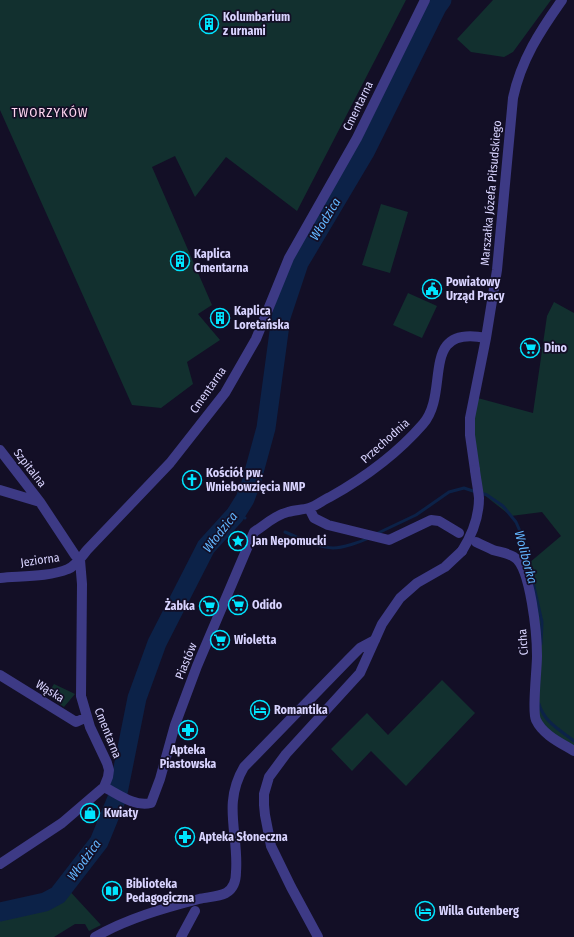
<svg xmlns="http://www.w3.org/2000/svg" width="574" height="937" viewBox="0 0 574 937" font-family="'Fira Sans Condensed',sans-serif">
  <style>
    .green { fill: #12302f }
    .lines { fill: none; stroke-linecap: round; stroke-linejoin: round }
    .stream { stroke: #0c2248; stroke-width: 3 }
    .river { stroke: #0c2248; stroke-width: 19 }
    .minor { stroke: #3d3a85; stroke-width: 10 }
    .minor-bridge { stroke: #3d3a85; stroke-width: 10 }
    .labels { text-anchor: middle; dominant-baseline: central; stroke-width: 3.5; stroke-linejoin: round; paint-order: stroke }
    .poi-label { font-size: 12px; font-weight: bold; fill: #d9d4ff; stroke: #130f26; text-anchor: start }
    .street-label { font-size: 12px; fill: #d9d4ff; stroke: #130f26 }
    .neighbourhood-label { font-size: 13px; letter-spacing: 1px; fill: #ffd6f0; stroke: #130f26 }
    .water-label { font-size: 13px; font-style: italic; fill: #62b6ff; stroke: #130f26 }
  </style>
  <rect width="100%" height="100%" fill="#130f26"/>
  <path class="green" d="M0 0H406L297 211 226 157 195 197 175 156 152 167 212 305 198 314 220 340 187 362 193 384 161 408 132 405 0 110Z
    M493 0H551L513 52 504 57 471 52 457 39Z
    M381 204 408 212 390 273 362 265Z
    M408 293 437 306 422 338 393 325Z
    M554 302 574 313V751L536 720 529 563 561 536 542 512 511 516 483 494 475 470 474 397 533 413 547 316Z
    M442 680 475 713 406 786 371 751 352 771 331 749 367 713 388 735Z
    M54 684 75 694 64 707 47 695Z
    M65 886 101 925 89 931 85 924H75L54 937H0V912L45 902 58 895Z"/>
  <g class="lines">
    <path class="stream" d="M481 493 487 495 503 506 516 522 523 538 542 622 541 644
      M235 515 245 518
      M285 532C300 538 317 547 333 548 343 548 360 542 369 538
      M376 534 416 515 449 492 464 488 476 492
      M539 704C544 722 560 730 574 741"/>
    <path class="river" d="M0 912 45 902 58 895 99 842 117 798 137 698 157 643 206 547 235 515 245 499 251 483 266 428 281 317 299 263 365 152 437 7 442 0"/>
    <path class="minor" d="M0 450 40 502 75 555 80 560
      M475 470 470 435V418L486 338 497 270 513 98C521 60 540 31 562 0
      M0 490 40 502
      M309 508 314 518 328 525 389 540 431 520 439 521 459 533
      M476 542C482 545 487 547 493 550 499 552 508 553 514 557 531 567 537 636 537 656 537 669 532 711 536 720 543 735 561 743 574 751
      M0 578C20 576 49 577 68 569 76 566 82 556 87 550L170 463 225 393 256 339 289 258 357 138 425 0
      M0 675 76 722 87 717
      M104 787C118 794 134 807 151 803L160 779 175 725 197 666 254 532C265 525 275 515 288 512 294 510 302 510 309 508 316 506 323 500 330 497 364 478 397 454 423 424 451 392 418 324 486 338
      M0 864 62 823 104 787 108 777 109 770 107 763 90 727 81 696 82 584 80 560
      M95 937C126 919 164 908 199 899 207 897 218 897 226 893 233 889 236 881 236 872 239 834 222 804 244 767L350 658 360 648 375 640
      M181 937 195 911
      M318 937 291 887 271 846 265 815 264 805V794L269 777 286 754 360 673 382 624 400 598 417 583 445 567 462 551"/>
    <path class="minor-bridge" d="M462 551C472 535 479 516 479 498 478 488 476 479 475 470"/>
  </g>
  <defs>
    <symbol id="building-ring" viewBox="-11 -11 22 22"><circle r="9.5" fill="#130f26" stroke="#00e5ff" stroke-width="1.5"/><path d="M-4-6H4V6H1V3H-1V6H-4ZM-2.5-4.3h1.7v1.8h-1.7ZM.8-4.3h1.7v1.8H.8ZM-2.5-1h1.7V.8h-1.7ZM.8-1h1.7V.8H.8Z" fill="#00e5ff"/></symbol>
    <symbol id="civic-ring" viewBox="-11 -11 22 22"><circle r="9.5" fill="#130f26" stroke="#00e5ff" stroke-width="1.5"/><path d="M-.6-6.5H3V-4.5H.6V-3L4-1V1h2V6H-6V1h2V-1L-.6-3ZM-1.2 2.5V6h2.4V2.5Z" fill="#00e5ff"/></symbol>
    <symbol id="supermarket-ring" viewBox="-11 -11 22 22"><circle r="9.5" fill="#130f26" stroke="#00e5ff" stroke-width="1.5"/><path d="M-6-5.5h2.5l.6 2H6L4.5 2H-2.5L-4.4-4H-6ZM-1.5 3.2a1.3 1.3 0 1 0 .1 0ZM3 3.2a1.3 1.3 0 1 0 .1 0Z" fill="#00e5ff"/></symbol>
    <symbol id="church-ring" viewBox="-11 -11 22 22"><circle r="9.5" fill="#130f26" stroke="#00e5ff" stroke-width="1.5"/><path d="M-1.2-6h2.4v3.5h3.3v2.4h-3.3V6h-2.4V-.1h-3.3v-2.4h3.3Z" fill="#00e5ff"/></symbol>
    <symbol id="sight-ring" viewBox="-11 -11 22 22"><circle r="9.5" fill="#130f26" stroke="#00e5ff" stroke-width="1.5"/><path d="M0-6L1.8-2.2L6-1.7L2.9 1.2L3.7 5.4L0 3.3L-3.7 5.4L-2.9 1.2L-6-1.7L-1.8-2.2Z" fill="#00e5ff"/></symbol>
    <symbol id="hotel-ring" viewBox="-11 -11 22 22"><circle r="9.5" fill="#130f26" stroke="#00e5ff" stroke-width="1.5"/><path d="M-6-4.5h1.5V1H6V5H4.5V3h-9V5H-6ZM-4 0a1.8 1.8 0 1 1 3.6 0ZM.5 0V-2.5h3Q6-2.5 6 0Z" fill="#00e5ff"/></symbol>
    <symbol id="pharmacy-ring" viewBox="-11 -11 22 22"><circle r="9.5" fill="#130f26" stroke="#00e5ff" stroke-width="1.5"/><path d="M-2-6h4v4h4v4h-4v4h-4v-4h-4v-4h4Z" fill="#00e5ff"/></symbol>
    <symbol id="shop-ring" viewBox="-11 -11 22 22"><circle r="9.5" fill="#130f26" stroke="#00e5ff" stroke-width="1.5"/><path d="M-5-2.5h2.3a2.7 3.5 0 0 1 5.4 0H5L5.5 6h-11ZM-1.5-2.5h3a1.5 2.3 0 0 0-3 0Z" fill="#00e5ff"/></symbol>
    <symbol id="library-ring" viewBox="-11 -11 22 22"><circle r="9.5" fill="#130f26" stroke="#00e5ff" stroke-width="1.5"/><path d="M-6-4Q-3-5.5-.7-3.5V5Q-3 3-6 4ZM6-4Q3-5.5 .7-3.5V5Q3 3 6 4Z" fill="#00e5ff"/></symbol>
  </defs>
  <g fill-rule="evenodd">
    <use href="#building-ring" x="198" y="13" width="22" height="22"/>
    <use href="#building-ring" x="169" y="250" width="22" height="22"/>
    <use href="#civic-ring" x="421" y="278" width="22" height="22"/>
    <use href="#building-ring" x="209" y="307" width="22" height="22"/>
    <use href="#supermarket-ring" x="519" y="337" width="22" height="22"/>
    <use href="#church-ring" x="181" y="469" width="22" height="22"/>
    <use href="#sight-ring" x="227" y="530" width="22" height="22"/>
    <use href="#supermarket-ring" x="227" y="594" width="22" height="22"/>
    <use href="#supermarket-ring" x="198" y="595" width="22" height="22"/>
    <use href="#supermarket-ring" x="209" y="629" width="22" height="22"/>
    <use href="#hotel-ring" x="249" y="699" width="22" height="22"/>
    <use href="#pharmacy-ring" x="177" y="719" width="22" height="22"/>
    <use href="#shop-ring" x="79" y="802" width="22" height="22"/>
    <use href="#pharmacy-ring" x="174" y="826" width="22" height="22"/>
    <use href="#library-ring" x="101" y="880" width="22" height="22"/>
    <use href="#hotel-ring" x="414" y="900" width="22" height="22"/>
  </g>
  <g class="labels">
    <g class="poi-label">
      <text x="223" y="17">Kolumbarium<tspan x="223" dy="14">z urnami</tspan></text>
      <text x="194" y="254">Kaplica<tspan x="194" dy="14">Cmentarna</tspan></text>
      <text x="446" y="282">Powiatowy<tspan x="446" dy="14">Urząd Pracy</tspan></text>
      <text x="234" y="311">Kaplica<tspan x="234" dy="14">Loretańska</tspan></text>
      <text x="544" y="348">Dino</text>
      <text x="206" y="473">Kościół pw.<tspan x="206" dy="14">Wniebowzięcia NMP</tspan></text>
      <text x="252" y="541">Jan Nepomucki</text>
      <text x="252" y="605">Odido</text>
      <text x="195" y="606" text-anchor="end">Żabka</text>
      <text x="234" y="640">Wioletta</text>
      <text x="274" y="710">Romantika</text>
      <text x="188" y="750" text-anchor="middle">Apteka<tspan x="188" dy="14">Piastowska</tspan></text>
      <text x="104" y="813">Kwiaty</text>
      <text x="199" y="837">Apteka Słoneczna</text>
      <text x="126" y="884">Biblioteka<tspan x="126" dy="14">Pedagogiczna</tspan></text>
      <text x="439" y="911">Willa Gutenberg</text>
    </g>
    <g class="street-label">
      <text transform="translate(358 106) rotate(-64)">Cmentarna</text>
      <text transform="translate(491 193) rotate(-85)">Marszałka Józefa Piłsudskiego</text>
      <text transform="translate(208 390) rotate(-55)">Cmentarna</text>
      <text transform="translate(385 441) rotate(-42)">Przechodnia</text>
      <text transform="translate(30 468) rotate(52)">Szpitalna</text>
      <text transform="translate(40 560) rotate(-8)">Jeziorna</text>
      <text transform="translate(523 642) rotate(-94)">Cicha</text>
      <text transform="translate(186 661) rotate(-68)">Piastów</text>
      <text transform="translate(50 691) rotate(32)">Wąska</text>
      <text transform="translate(108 733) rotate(68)">Cmentarna</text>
    </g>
    <g class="neighbourhood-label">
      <text x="50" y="112">TWORZYKÓW</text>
    </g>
    <g class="water-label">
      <text transform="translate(325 219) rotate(-59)">Włodzica</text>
      <text transform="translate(220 532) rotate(-52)">Włodzica</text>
      <text transform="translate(526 557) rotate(75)">Woliborka</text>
      <text transform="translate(84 860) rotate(-54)">Włodzica</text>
    </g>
  </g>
</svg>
